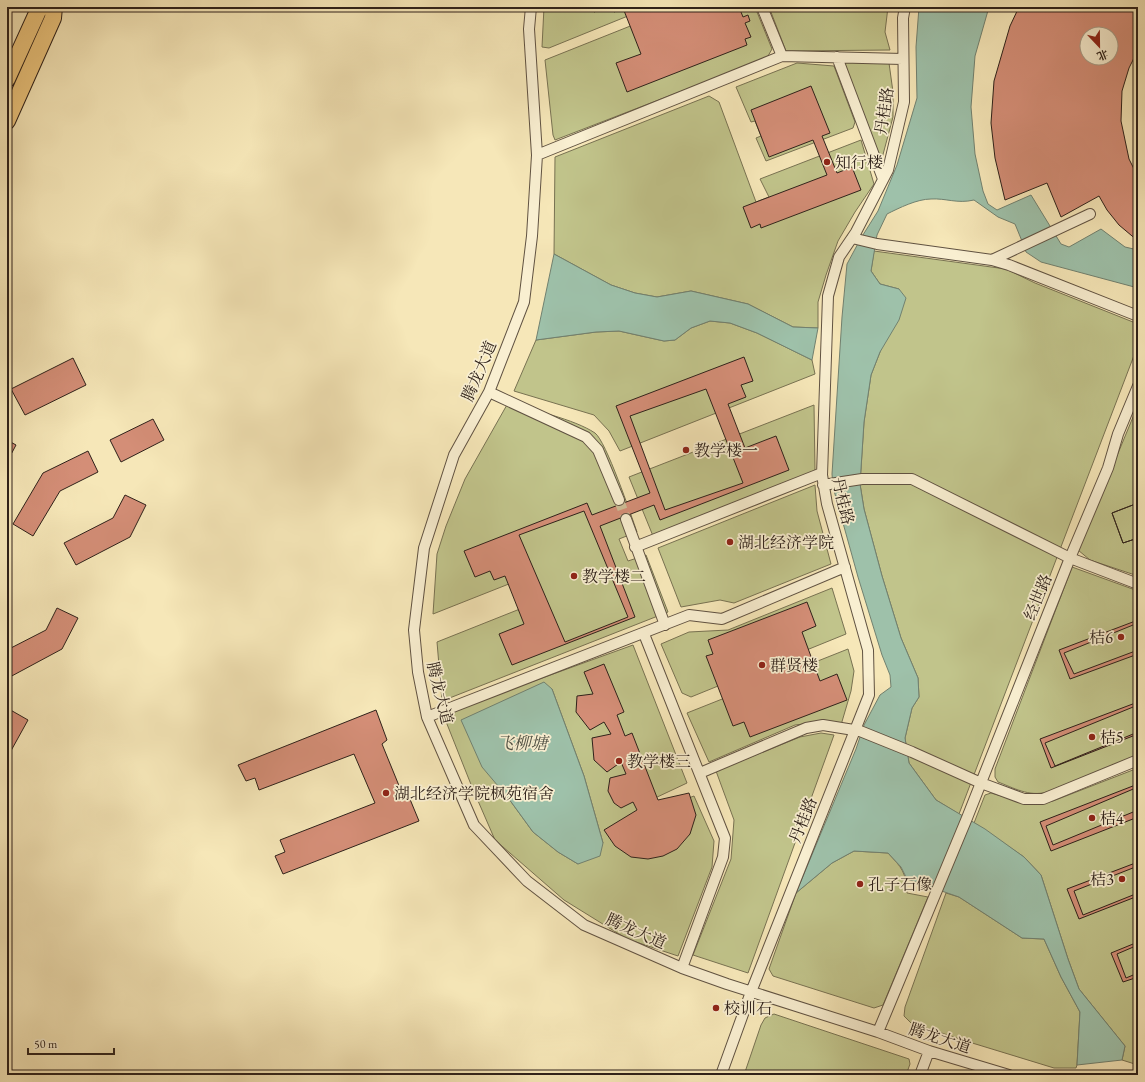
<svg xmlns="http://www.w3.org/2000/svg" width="1145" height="1082" viewBox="0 0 1145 1082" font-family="'EB Garamond','Noto Serif SC',serif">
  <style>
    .green { fill: #c1c48b; stroke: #787252; fill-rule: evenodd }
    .water { fill: #9ec1aa; stroke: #718170 }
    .building { fill: #d48e77; stroke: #2e211a; fill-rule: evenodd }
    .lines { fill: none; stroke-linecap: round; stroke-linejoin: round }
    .street-tunnel { stroke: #cebf98; stroke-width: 10; stroke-dasharray: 10 5; stroke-linecap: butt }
    .street-casing { stroke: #605242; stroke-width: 12 }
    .primary-casing { stroke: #2e211a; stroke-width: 18 }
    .street { stroke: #f9efd1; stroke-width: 10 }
    .primary { stroke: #ebc47c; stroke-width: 16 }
    .poi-dot { fill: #8f2418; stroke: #f9efd1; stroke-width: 1.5 }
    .labels { text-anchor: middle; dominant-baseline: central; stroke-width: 3.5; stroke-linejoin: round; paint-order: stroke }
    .street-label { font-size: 16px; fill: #2e211a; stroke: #f9efd1 }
    .poi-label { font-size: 16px; fill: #2e211a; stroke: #f9efd1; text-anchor: start }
    .water-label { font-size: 17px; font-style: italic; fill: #505145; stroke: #f9efd1 }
  </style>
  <rect width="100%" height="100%" fill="#f6e7b8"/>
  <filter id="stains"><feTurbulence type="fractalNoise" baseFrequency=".005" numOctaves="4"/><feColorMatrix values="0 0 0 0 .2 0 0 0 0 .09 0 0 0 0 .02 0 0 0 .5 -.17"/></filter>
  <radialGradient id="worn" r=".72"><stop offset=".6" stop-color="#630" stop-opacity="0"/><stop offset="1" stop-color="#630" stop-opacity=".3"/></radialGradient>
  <path class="green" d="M544 7H650L549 48 542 47Z
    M678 7H755L772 49 768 56 762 60 555 140 553 135 545 60Z
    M769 7H888L885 32 890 50 786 51Z
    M844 62 889 63 893 92V117L881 162Z
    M797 63 834 66 855 122 853 128 766 161 756 138 761 136 755 121 751 122 736 87Z
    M709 96 719 102 756 202 769 197 760 179 861 140 874 184 855 212 838 241 826 275 818 302V328L793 327 748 304 691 291 657 297 635 293 611 285 554 254 555 157Z
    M874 251 1006 269 1035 283 1138 324V345L959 814 936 800 909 763 905 738 912 708 919 697 918 678 901 638 882 576 864 509 860 484 864 422 871 375 880 352 899 289 880 284 871 271Z
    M710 321 730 323 757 333 812 360 815 374 620 451 609 431 594 415 514 391 536 340 596 332 619 331 664 341 675 340 691 328Z
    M508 403C532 410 574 419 595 433 606 441 631 515 637 532L619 539 628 561 646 555 668 612 442 701 437 642 540 601 529 576 433 614 437 554 446 526 465 479Z
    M814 405 815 471 653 536 629 477Z
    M1138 405V576L1090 560 1078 550Z
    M815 485 817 511 831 564 734 603 720 600 681 607 658 548Z
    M1072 567 1138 591V756L1047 792C1029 797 1014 788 998 782L995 777V769Z
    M832 588 846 634 691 697 682 693 661 644 689 632 728 630Z
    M633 645 687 783 653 799 657 810 694 796 714 841 712 867 678 956 627 939 564 900 495 840 472 787 443 714ZM552 689 584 776 603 843 578 864 558 852 533 832 509 799Z
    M848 649 854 671 851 691 841 725 821 722 795 725 709 762 687 713Z
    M821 733 834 735 748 973 693 955 731 859 734 820 716 771 800 737Z
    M1138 768V1065L1122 1060 1125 1046 1079 989 1068 959 1041 875 1024 857 974 823 985 795 991 793 1025 803 1037 804 1053 801Z
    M854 851 888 853C902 868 906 872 907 893L928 897 883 1005 874 1008 773 976 769 969 796 893 832 863Z
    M946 893 959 897 1022 938 1044 939 1061 977 1080 1012 1077 1065 1076 1068H1054L969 1042 911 1023 904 1016 905 1007Z
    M774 1014 909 1059 910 1064 906 1075H744L761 1025 765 1018Z"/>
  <path class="water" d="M919 7H989L975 56 971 107 975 154 983 191 988 204 997 210 1031 195 1061 244 1069 247 1101 229 1125 247 1138 250V288L1041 262 1026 252 1024 246 1015 224 998 217 974 200C957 204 946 198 931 199 917 199 899 208 887 214L877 235 871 271 880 284 899 289 906 298 899 320 880 352 871 375 864 422 860 484 864 509 882 576 901 638 918 678 919 697 912 708 905 738 909 763 936 800 985 829 1024 857 1041 875 1068 959 1079 989 1125 1046 1122 1060 1077 1065 1080 1012 1061 977 1044 939 1022 938 959 897 907 879 901 867 888 853 854 851 832 863 796 893 856 749 864 725 880 695 891 687 890 675 882 655 858 577 833 487 832 474 842 317 847 264 861 238 878 211 897 165 917 98 916 47Z
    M554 254 611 285 635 293 657 297 691 291 748 304 793 327 818 328 812 360 757 333 730 323 710 321 691 328 675 340 664 341 619 331 596 332 536 340Z
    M544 682 552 689 584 776 603 843 600 856 578 864 558 852 533 832 509 799 482 767 461 720Z"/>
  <path class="building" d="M592 7H607L594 12Z
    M613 7H739L743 17 748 15 750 21 745 23 751 37 745 39 747 45 627 92 616 63 641 54 623 8 614 12Z
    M1019 7H1138V50L1129 68 1122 91 1121 121 1129 159 1138 177V241L1119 225 1107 210 1099 196 1061 217 1047 183 1005 200 995 158 991 123 994 81 1010 26ZM1087 34H1111V58H1087Z
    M811 86 830 133 822 136 837 173 852 167 861 190 761 228 760 224 751 228 743 207 827 175 813 140 769 157 751 110Z
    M744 357 753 381 741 385 746 397 728 404 745 448 776 436 789 470 660 520 654 505 600 526 635 617 512 665 499 634 524 624 505 576 494 580 490 571 475 577 464 551 587 503 592 515 650 493 616 406Z
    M73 358 86 385 25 415 11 389Z
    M706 389 743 483 665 510 630 416Z
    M153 419 164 440 121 462 110 440Z
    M7 440 16 445 7 462Z
    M88 451 98 472 60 491 33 536 13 524 43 473Z
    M125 495 146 505 130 537 76 565 64 543 113 518Z
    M1138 503V538L1123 543 1112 513Z
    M1138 503V538L1123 543 1112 513Z
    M584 511 628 617 565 642 519 535Z
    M807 602 816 626 802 632 820 681 837 674 847 700 750 737 744 722 733 726 706 656 713 654 708 640Z
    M57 608 78 618 62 649 8 678 7 676V650L46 630Z
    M1138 620V654L1070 679 1059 650Z
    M1138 623V650L1074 674 1064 653Z
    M604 664 624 712 617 715 625 736 632 733 658 800 689 793 696 815 690 834 677 849 663 856 648 859 631 857 615 846 604 830 637 810 633 802 621 808 614 803 608 791 610 778 626 774 621 762 607 772 594 760 592 738 611 734 604 722 590 730 576 712 577 696 593 694 584 672Z
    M1138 702V734L1051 768 1040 739Z
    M1138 705V732L1055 766 1045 743Z
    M7 708 28 720 7 758Z
    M376 710 387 740 382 744 402 793 407 792 419 821 283 874 275 856 285 852 280 840 375 803 354 754 259 790 255 778 246 781 238 765Z
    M1138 784V817L1051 851 1040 822Z
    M1138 787V810L1053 845 1046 826Z
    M1138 862V896L1079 919 1067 889Z
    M1138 866V893L1083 915 1074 891Z
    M1138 942V977L1123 982 1111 953Z
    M1138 945V973L1126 978 1117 954Z"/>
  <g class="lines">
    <path class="street-tunnel" d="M619 500 626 519"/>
    <defs>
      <path id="street" d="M531 7 529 29 537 155 532 236 524 302 489 392 454 455 424 548 414 630 418 672 427 717 474 825 527 881 584 925 682 968 727 984 878 1032 929 1051 1009 1075
        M762 7 782 56
        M837 57 883 179
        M537 155 782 56 903 59
        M852 238 877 244 992 260 1009 265 1138 316
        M992 260 1090 214
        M489 392 586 437 598 450 619 500
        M823 485 862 479H912L1070 558 1138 584
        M626 519 665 625
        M635 547 822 473
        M644 634 725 838 723 857 682 968
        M427 717 689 615 722 619 845 567
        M700 773 806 728 823 725 860 731 912 752 981 783 1024 799H1043L1138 760
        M878 1032 967 818 1070 558 1108 468 1118 434 1138 386
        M721 1075 751 992 869 695 868 650 827 504 822 475 828 296 839 257 856 232 888 170 904 102 903 18 905 7
        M920 1075 929 1051"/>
      <path id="primary" d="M7 79 38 11V7
        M7 121 53 18 54 7"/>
    </defs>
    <use href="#street" class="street-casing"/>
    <use href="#primary" class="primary-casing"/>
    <use href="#street" class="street"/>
    <use href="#primary" class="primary"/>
  </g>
  <g class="poi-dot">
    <circle cx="827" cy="162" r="4"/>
    <circle cx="686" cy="450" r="4"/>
    <circle cx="730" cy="542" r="4"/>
    <circle cx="574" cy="576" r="4"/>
    <circle cx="1121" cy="637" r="4"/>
    <circle cx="762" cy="665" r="4"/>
    <circle cx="1092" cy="737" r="4"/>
    <circle cx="619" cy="761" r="4"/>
    <circle cx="386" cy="793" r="4"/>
    <circle cx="1092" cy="818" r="4"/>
    <circle cx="1122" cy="879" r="4"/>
    <circle cx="860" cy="884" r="4"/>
    <circle cx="716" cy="1008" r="4"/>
  </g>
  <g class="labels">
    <g class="street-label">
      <text transform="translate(884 111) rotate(-81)">丹桂路</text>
      <text transform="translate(479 371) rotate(-67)">腾龙大道</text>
      <text transform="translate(843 501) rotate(77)">丹桂路</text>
      <text transform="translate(1038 597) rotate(-68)">经世路</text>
      <text transform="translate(440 693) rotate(76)">腾龙大道</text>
      <text transform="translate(803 820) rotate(-68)">丹桂路</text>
      <text transform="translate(636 931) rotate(24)">腾龙大道</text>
      <text transform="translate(940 1038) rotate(18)">腾龙大道</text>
    </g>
    <g class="poi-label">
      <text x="835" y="162">知行楼</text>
      <text x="694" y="450">教学楼一</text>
      <text x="738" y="542">湖北经济学院</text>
      <text x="582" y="576">教学楼二</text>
      <text x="1113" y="637" text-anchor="end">桔6</text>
      <text x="770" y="665">群贤楼</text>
      <text x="1100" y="737">桔5</text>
      <text x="627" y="761">教学楼三</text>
      <text x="394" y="793">湖北经济学院枫苑宿舍</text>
      <text x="1100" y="818">桔4</text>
      <text x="1114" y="879" text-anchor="end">桔3</text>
      <text x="868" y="884">孔子石像</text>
      <text x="724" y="1008">校训石</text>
    </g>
    <g class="water-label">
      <text x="522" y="743">飞柳塘</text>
    </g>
  </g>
  <rect width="1145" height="1082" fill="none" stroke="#f6e7b8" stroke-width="24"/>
  <rect x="8" y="8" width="1129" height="1066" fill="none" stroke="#2e211a" stroke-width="2"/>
  <rect x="12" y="12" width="1121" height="1058" fill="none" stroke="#2e211a"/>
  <g transform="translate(1099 46) rotate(158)"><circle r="19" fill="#f9efd1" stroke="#a89d88"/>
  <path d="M0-3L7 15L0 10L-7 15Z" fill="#8f2418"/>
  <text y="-6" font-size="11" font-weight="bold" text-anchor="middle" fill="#2e211a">北</text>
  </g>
  <path d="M28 1048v6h86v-6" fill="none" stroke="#2e211a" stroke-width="2"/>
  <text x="34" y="1048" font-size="12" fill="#2e211a" stroke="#f9efd1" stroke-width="3" paint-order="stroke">50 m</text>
  <rect width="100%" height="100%" filter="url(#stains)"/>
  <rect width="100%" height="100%" fill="url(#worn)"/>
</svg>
